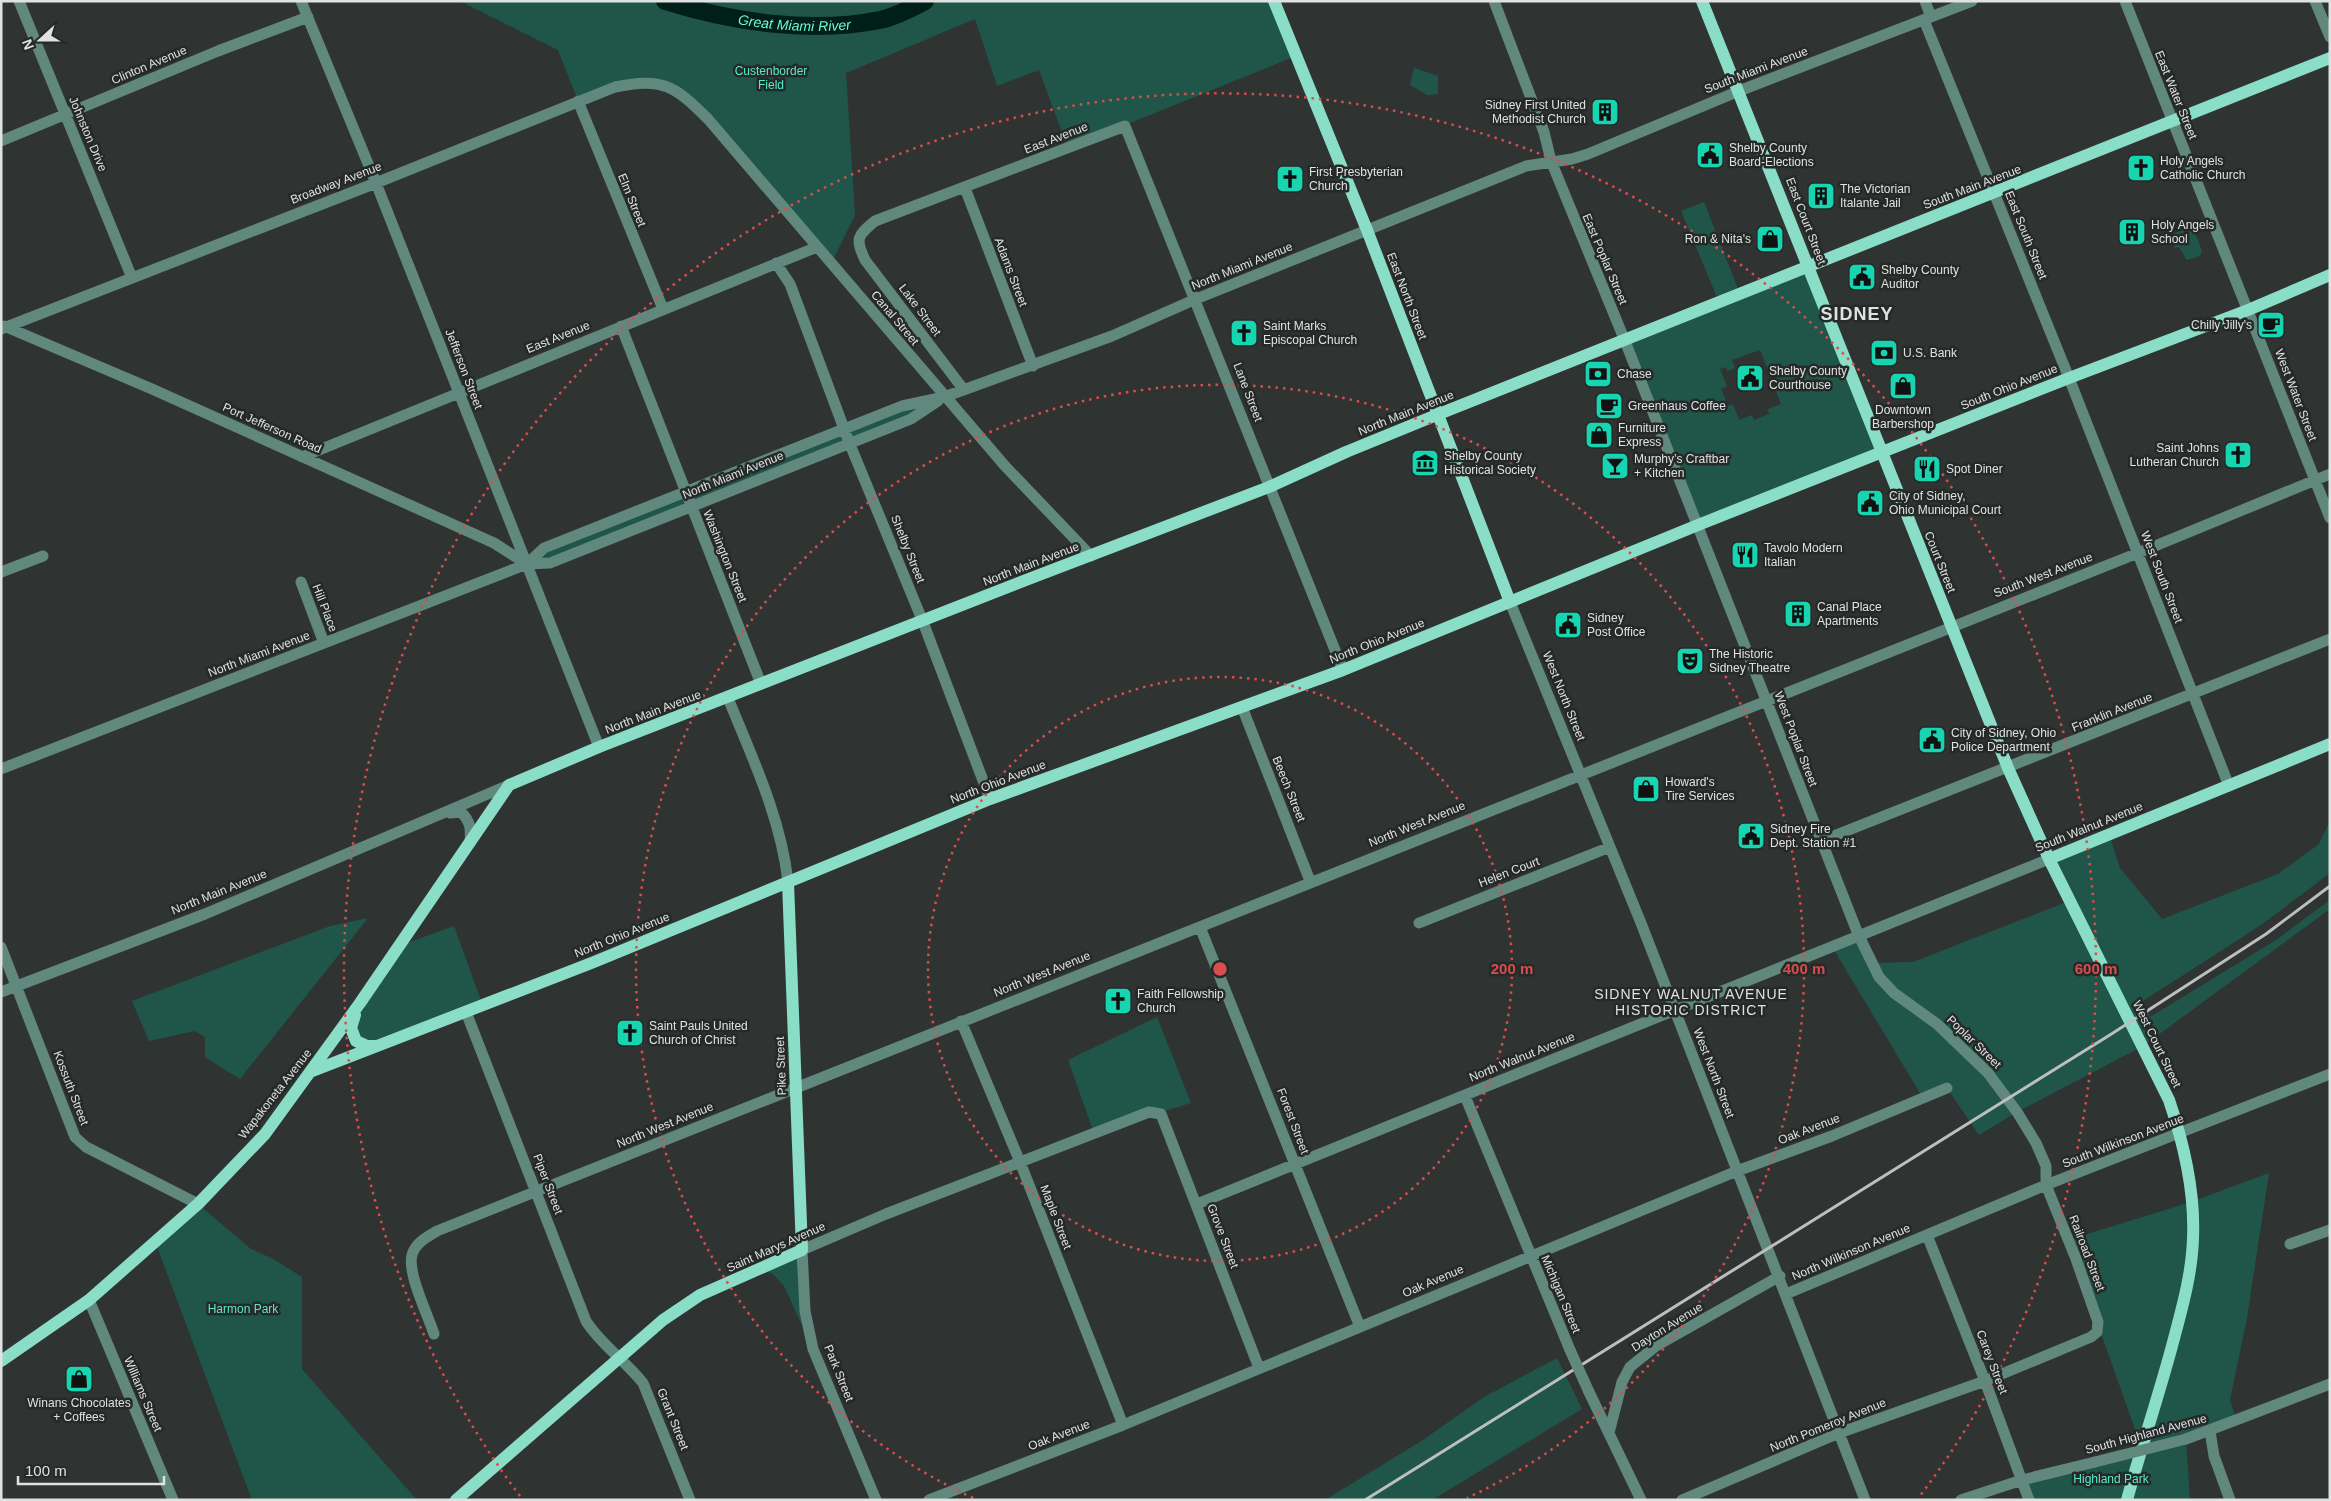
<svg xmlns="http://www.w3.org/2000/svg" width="2331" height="1501" viewBox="0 0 2331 1501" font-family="Helvetica,sans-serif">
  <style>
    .green { fill: #1f5649; fill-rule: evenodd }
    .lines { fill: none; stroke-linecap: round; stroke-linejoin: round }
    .river { stroke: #001f18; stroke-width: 18 }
    .minor { stroke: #61887d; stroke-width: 11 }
    .major { stroke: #8addc7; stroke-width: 12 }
    .rail { stroke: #bcbfbe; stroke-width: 3 }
    .minor-bridge { stroke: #61887d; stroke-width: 11 }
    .ring { fill: none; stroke: #d84d4d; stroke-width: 2.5; stroke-dasharray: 2.5 5 }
    .labels { text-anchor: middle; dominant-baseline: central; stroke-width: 5; stroke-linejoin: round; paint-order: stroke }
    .street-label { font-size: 12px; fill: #dfe2e1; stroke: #252a28 }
    .park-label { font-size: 12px; fill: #57e9c8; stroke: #252a28 }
    .poi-label { font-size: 12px; fill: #dfe2e1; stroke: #252a28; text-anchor: start }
    .water-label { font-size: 14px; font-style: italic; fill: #6bfad8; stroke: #252a28 }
    .neighbourhood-label { font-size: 14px; letter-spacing: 1px; fill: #dfe2e1; stroke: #252a28 }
    .district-label { font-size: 18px; font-weight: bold; letter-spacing: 1px; fill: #dfe2e1; stroke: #252a28 }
    .centre { fill: #d84d4d; stroke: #252a28; stroke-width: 2.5 }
    .ring-label { font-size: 15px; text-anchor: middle; font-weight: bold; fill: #d84d4d; stroke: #252a28; stroke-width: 5; stroke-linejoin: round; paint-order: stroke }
  </style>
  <rect width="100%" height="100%" fill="#2f3432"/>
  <path class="green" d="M460 1H1274L1296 56 1068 148 1039 70 997 86 975 19 846 73 855 215 831 264 683 94 638 82 578 101 558 50Z
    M1414 68 1438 76V94L1427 95 1410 85Z
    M1704 202 1740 294 1809 267 1881 452 1698 525 1625 341 1719 302 1681 211ZM1760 350 1768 370 1772 369 1778 385 1774 387 1781 404 1768 409 1769 414 1754 420 1752 415 1739 420 1733 404 1728 406 1721 389 1727 386 1720 369 1726 367 1727 371 1735 368 1732 360Z
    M2189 227 2194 230 2202 251 2200 256 2187 260 2179 247 2175 248 2170 235Z
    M944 397 911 419 550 563 527 564 544 548 844 428Z
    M2330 820V873L2261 925 2143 1001 2150 1017 2276 940 2330 900V909L2143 1046 2017 1112 1979 1135 1947 1088 1923 1098 1831 945 1858 934 1872 963 1913 962 2069 901 2049 859 2109 834 2120 868 2162 919 2278 874 2319 844Z
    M368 918 240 1079 205 1057V1037L195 1031 149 1041 132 1001 330 926Z
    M454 926 483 1006 381 1046 361 1044 353 1019 399 946Z
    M1157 1017 1191 1103 1094 1133 1068 1060Z
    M2269 1173 2247 1318 2230 1400 2236 1420 2186 1439 2190 1500H2029L2022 1480 2142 1449 2068 1240 2191 1202Z
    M198 1204 251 1249 273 1259 302 1277V1369L417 1500H252L155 1241Z
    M802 1250 813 1349 784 1286 772 1273 756 1270Z
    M1557 1358 1582 1409 1432 1500H1325L1423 1440 1484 1397Z"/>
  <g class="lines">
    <path class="river" id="s1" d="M665 1C732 22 810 34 880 20 894 17 912 8 925 1"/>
    <path class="minor" d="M19 1 132 278
      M301 1 376 183 599 747
      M1494 1 1544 132 1551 161 1625 341 1858 934 1879 977 1894 993 1937 1024 1988 1073 2017 1112 2036 1143 2046 1166V1185L2076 1259 2098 1322 2097 1332 2091 1337 1985 1381 1839 1433 1682 1500
      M1925 1 1931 17
      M2125 1 2330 518
      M2315 1 2330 37
      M1924 20 2069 378 2229 786
      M578 101 663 309
      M1 141 218 51 308 17
      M965 188 1033 366
      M776 263 790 284 849 442 923 622 990 799
      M4 326 152 389 494 543 527 564
      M621 326 761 684
      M1 329 376 183 615 87C663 77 675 86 708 119L1005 466 1091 556
      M964 390 865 260C855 238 857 236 875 221L1125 126 1343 670
      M302 457 817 247
      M527 564 544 548 902 406 944 397 1112 336 1196 299 1526 166 1572 159 1588 154 1739 91 1972 1
      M1 572 43 556
      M301 582 324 643
      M1510 602 1641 923 1865 1500
      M728 698C752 757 781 818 788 882
      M1242 707 1310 881
      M1 769 527 564 550 563 911 419 938 401
      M450 813 461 812C471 822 471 829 470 843
      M1821 841 2330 639
      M1419 923 1610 847
      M1200 927 1360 1327
      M1 947 75 1137 86 1147 198 1204
      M1 992 205 914 509 785
      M466 1012 586 1321C601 1345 626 1361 643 1383L690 1500
      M961 1021 1020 1162 1123 1425
      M1465 1096 1570 1350
      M1197 1204C1481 1089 1764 972 2049 859
      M1927 1235 1985 1381 2029 1500
      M2290 1244 2330 1230
      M1786 1294 2046 1185 2330 1074
      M89 1300 173 1500
      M434 1334C428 1315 407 1273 412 1255 415 1243 427 1237 437 1231L2138 553 2330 474
      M1589 1392 1641 1500
      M2210 1431 2214 1456 2230 1500
      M1609 1433 1622 1382 1630 1367 1656 1346 1780 1276
      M2186 1439 2330 1384
      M876 1500 813 1349 805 1311 802 1250 886 1214 1149 1112 1161 1114 1259 1368
      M929 1500 1123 1425 1737 1171 1832 1136 1947 1088
      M1961 1500 2022 1480 2095 1462"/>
    <path class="major" d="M1274 1 1367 230 1510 602
      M1702 1 2008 768 2049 859 2169 1100C2184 1144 2195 1192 2193 1238 2192 1275 2181 1312 2172 1346 2158 1398 2141 1448 2127 1500
      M2049 859 2330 744
      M355 1015 351 1028 356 1041 367 1046H377
      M310 1072 594 962 990 799 1343 670 1698 525 2069 378 2248 310 2330 275
      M1 1361 89 1300 198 1204 265 1134 360 1003 509 785 599 747 1026 580 1269 487 1346 452 1439 414 2330 58
      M456 1500 663 1320 700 1295 802 1250 788 882"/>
    <path class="rail" d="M1365 1500 2113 1033 2266 934 2330 886"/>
    <path class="minor-bridge" d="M1570 1350 1589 1392
      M2095 1462 2186 1439"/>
  </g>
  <g class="ring">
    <circle cx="1220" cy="969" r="292"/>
    <path d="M973 1498A584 584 0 1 1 1467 1498"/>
    <path d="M520 1496A876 876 0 1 1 1920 1496"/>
  </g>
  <defs>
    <symbol id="building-square" viewBox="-11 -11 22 22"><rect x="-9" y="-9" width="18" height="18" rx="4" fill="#18d5b2" stroke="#252a28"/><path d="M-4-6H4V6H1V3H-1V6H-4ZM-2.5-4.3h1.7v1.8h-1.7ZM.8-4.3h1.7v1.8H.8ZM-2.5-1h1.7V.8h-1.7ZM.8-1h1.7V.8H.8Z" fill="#111"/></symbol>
    <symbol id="civic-square" viewBox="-11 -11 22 22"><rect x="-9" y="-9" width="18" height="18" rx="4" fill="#18d5b2" stroke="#252a28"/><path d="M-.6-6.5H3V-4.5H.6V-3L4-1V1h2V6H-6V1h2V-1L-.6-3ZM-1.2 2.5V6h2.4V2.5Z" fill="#111"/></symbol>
    <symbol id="church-square" viewBox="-11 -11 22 22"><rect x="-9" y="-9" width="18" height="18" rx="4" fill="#18d5b2" stroke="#252a28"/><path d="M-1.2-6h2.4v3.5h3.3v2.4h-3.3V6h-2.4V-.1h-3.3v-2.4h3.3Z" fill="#111"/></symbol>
    <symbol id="shop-square" viewBox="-11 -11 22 22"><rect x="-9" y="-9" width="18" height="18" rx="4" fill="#18d5b2" stroke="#252a28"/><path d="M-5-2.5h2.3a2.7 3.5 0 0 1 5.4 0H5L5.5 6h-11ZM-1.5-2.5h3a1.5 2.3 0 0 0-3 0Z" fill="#111"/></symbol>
    <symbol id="cafe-square" viewBox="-11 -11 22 22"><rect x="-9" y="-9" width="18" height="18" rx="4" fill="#18d5b2" stroke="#252a28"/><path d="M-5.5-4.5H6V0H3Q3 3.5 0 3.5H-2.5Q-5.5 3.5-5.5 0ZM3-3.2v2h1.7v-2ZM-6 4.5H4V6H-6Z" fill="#111"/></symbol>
    <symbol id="bank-square" viewBox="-11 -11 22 22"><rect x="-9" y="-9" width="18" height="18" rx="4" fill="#18d5b2" stroke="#252a28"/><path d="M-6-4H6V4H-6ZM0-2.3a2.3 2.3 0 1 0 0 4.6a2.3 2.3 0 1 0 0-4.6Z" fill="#111"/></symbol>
    <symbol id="museum-square" viewBox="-11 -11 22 22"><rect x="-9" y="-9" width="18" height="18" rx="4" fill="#18d5b2" stroke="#252a28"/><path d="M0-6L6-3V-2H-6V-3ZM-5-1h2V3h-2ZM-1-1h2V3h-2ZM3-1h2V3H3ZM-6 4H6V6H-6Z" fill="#111"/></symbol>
    <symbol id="bar-square" viewBox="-11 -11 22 22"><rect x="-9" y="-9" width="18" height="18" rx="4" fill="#18d5b2" stroke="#252a28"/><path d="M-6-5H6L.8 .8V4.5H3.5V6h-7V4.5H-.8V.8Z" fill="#111"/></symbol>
    <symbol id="restaurant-square" viewBox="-11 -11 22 22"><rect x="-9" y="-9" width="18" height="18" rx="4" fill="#18d5b2" stroke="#252a28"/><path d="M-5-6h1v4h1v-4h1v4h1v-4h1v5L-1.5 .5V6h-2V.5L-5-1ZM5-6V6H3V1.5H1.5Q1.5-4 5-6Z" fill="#111"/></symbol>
    <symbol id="theatre-square" viewBox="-11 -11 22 22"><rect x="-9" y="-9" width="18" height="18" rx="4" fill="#18d5b2" stroke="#252a28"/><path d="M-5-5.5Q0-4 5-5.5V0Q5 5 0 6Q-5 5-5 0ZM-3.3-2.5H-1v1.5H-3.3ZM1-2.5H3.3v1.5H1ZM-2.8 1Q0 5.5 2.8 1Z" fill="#111"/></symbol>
  </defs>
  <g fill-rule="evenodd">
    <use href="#building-square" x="1589" y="96" width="32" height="32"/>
    <use href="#civic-square" x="1694" y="139" width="32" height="32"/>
    <use href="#church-square" x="2125" y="152" width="32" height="32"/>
    <use href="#church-square" x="1274" y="163" width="32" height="32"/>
    <use href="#building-square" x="1805" y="180" width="32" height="32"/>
    <use href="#building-square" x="2116" y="216" width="32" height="32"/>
    <use href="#shop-square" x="1754" y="223" width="32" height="32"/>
    <use href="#civic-square" x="1846" y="261" width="32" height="32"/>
    <use href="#cafe-square" x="2255" y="309" width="32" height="32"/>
    <use href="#church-square" x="1228" y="317" width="32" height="32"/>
    <use href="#bank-square" x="1868" y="337" width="32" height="32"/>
    <use href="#bank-square" x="1582" y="358" width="32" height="32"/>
    <use href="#civic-square" x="1734" y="362" width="32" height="32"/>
    <use href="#shop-square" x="1887" y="370" width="32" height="32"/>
    <use href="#cafe-square" x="1593" y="390" width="32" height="32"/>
    <use href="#shop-square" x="1583" y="419" width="32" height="32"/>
    <use href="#church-square" x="2222" y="439" width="32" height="32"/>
    <use href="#museum-square" x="1409" y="447" width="32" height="32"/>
    <use href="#bar-square" x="1599" y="450" width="32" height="32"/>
    <use href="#restaurant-square" x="1911" y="453" width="32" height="32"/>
    <use href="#civic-square" x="1854" y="487" width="32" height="32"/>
    <use href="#restaurant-square" x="1729" y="539" width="32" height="32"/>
    <use href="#building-square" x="1782" y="598" width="32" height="32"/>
    <use href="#civic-square" x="1552" y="609" width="32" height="32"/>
    <use href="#theatre-square" x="1674" y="645" width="32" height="32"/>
    <use href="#civic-square" x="1916" y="724" width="32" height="32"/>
    <use href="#shop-square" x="1630" y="773" width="32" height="32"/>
    <use href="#civic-square" x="1735" y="820" width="32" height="32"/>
    <use href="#church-square" x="1102" y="985" width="32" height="32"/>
    <use href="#church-square" x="614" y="1017" width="32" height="32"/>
    <use href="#shop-square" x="63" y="1363" width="32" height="32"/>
  </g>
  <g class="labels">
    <g class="street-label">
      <text transform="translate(149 65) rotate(-23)">Clinton Avenue</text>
      <text transform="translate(1756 70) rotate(-21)">South Miami Avenue</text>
      <text transform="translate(2176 95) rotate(68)">East Water Street</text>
      <text transform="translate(88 134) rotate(67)">Johnston Drive</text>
      <text transform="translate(1056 138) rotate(-21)">East Avenue</text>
      <text transform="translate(336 183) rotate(-21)">Broadway Avenue</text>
      <text transform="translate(1972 187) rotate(-21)">South Main Avenue</text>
      <text transform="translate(632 200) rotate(68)">Elm Street</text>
      <text transform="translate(1806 221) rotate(69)">East Court Street</text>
      <text transform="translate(2026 235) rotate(68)">East South Street</text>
      <text transform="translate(1605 259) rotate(67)">East Poplar Street</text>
      <text transform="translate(1242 266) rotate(-22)">North Miami Avenue</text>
      <text transform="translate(1011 272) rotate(69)">Adams Street</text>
      <text transform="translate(1407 296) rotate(69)">East North Street</text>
      <text transform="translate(920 310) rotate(53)">Lake Street</text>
      <text transform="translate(895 318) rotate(50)">Canal Street</text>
      <text transform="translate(558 337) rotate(-22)">East Avenue</text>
      <text transform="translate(464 369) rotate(69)">Jefferson Street</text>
      <text transform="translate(2009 387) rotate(-22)">South Ohio Avenue</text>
      <text transform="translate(1248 392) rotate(69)">Lane Street</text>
      <text transform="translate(2296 395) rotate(69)">West Water Street</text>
      <text transform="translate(1406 413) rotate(-22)">North Main Avenue</text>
      <text transform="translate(272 428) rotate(24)">Port Jefferson Road</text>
      <text transform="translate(733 475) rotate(-22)">North Miami Avenue</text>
      <text transform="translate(908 549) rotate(68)">Shelby Street</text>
      <text transform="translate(725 556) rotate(68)">Washington Street</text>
      <text transform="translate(1940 562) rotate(68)">Court Street</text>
      <text transform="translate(1031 564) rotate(-21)">North Main Avenue</text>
      <text transform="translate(2043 575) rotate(-21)">South West Avenue</text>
      <text transform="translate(2162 577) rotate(69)">West South Street</text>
      <text transform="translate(325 608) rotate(69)">Hill Place</text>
      <text transform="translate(1377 641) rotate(-22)">North Ohio Avenue</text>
      <text transform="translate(259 654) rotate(-21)">North Miami Avenue</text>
      <text transform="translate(1564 696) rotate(68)">West North Street</text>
      <text transform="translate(653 712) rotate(-21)">North Main Avenue</text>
      <text transform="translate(2112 712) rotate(-22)">Franklin Avenue</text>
      <text transform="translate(1796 739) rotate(69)">West Poplar Street</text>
      <text transform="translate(998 782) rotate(-21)">North Ohio Avenue</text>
      <text transform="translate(1289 789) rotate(68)">Beech Street</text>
      <text transform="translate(1417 824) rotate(-22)">North West Avenue</text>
      <text transform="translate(2089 827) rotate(-22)">South Walnut Avenue</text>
      <text transform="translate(1509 872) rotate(-21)">Helen Court</text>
      <text transform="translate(219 892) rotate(-22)">North Main Avenue</text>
      <text transform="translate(622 935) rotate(-22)">North Ohio Avenue</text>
      <text transform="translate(1042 974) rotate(-22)">North West Avenue</text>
      <text transform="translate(1974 1042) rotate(44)">Poplar Street</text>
      <text transform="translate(2157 1044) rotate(64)">West Court Street</text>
      <text transform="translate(1522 1057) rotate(-22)">North Walnut Avenue</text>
      <text transform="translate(781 1066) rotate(-92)">Pike Street</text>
      <text transform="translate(1714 1073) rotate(69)">West North Street</text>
      <text transform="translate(71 1088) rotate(69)">Kossuth Street</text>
      <text transform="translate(275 1094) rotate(-52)">Wapakoneta Avenue</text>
      <text transform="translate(1293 1121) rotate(69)">Forest Street</text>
      <text transform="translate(665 1125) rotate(-22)">North West Avenue</text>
      <text transform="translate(1809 1129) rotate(-21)">Oak Avenue</text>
      <text transform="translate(2123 1141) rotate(-21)">South Wilkinson Avenue</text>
      <text transform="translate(548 1184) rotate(69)">Piper Street</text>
      <text transform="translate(1056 1217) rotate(69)">Maple Street</text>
      <text transform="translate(1223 1236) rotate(69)">Grove Street</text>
      <text transform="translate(776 1247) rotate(-24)">Saint Marys Avenue</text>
      <text transform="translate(1851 1252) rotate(-23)">North Wilkinson Avenue</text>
      <text transform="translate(2087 1253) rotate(69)">Railroad Street</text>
      <text transform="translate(1433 1281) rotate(-23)">Oak Avenue</text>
      <text transform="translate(1561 1294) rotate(67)">Michigan Street</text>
      <text transform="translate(1667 1327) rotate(-32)">Dayton Avenue</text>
      <text transform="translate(1992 1362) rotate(69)">Carey Street</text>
      <text transform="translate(839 1373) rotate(68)">Park Street</text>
      <text transform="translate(143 1394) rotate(67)">Williams Street</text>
      <text transform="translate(673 1419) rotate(68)">Grant Street</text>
      <text transform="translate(1828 1425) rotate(-22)">North Pomeroy Avenue</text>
      <text transform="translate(2146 1434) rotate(-15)">South Highland Avenue</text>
      <text transform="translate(1059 1435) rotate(-21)">Oak Avenue</text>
    </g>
    <g class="park-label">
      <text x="771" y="71">Custenborder<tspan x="771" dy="14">Field</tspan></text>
      <text x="243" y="1309">Harmon Park</text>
      <text x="2111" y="1479">Highland Park</text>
    </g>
    <g class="poi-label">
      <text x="1586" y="105" text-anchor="end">Sidney First United<tspan x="1586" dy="14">Methodist Church</tspan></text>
      <text x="1729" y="148">Shelby County<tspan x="1729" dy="14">Board-Elections</tspan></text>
      <text x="2160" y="161">Holy Angels<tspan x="2160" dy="14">Catholic Church</tspan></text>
      <text x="1309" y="172">First Presbyterian<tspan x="1309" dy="14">Church</tspan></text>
      <text x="1840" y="189">The Victorian<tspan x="1840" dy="14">Italante Jail</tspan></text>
      <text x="2151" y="225">Holy Angels<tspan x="2151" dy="14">School</tspan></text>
      <text x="1751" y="239" text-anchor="end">Ron &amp; Nita's</text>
      <text x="1881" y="270">Shelby County<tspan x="1881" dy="14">Auditor</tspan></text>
      <text x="2252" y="325" text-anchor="end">Chilly Jilly's</text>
      <text x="1263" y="326">Saint Marks<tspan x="1263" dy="14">Episcopal Church</tspan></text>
      <text x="1903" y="353">U.S. Bank</text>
      <text x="1769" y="371">Shelby County<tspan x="1769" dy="14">Courthouse</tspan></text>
      <text x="1617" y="374">Chase</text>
      <text x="1628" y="406">Greenhaus Coffee</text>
      <text x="1903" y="410" text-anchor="middle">Downtown<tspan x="1903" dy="14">Barbershop</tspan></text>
      <text x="1618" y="428">Furniture<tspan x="1618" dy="14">Express</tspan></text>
      <text x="2219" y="448" text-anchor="end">Saint Johns<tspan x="2219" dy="14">Lutheran Church</tspan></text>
      <text x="1444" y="456">Shelby County<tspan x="1444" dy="14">Historical Society</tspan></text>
      <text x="1634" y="459">Murphy’s Craftbar<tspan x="1634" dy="14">+ Kitchen</tspan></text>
      <text x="1946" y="469">Spot Diner</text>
      <text x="1889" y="496">City of Sidney,<tspan x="1889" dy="14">Ohio Municipal Court</tspan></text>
      <text x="1764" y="548">Tavolo Modern<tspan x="1764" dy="14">Italian</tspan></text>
      <text x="1817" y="607">Canal Place<tspan x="1817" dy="14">Apartments</tspan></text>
      <text x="1587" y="618">Sidney<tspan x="1587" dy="14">Post Office</tspan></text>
      <text x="1709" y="654">The Historic<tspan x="1709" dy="14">Sidney Theatre</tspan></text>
      <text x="1951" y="733">City of Sidney, Ohio<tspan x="1951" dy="14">Police Department</tspan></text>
      <text x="1665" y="782">Howard's<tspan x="1665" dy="14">Tire Services</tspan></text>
      <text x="1770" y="829">Sidney Fire<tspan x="1770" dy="14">Dept. Station #1</tspan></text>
      <text x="1137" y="994">Faith Fellowship<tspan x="1137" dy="14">Church</tspan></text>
      <text x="649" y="1026">Saint Pauls United<tspan x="649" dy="14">Church of Christ</tspan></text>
      <text x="79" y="1403" text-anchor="middle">Winans Chocolates<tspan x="79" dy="14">+ Coffees</tspan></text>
    </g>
    <g class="water-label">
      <text stroke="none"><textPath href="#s1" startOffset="132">Great Miami River</textPath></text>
    </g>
    <g class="neighbourhood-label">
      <text x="1691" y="994">SIDNEY WALNUT AVENUE<tspan x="1691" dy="16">HISTORIC DISTRICT</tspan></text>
    </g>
    <g class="district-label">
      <text x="1857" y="314">SIDNEY</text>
    </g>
  </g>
  <circle cx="1220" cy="969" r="8" class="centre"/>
  <g class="ring-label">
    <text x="1512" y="974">200 m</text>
    <text x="1804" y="974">400 m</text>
    <text x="2096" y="974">600 m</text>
  </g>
  <rect width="2331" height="1501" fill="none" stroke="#dfe2e1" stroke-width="5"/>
  <g transform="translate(40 40) rotate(249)" stroke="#252a28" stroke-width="4" paint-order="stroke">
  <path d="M0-4L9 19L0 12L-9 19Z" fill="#dfe2e1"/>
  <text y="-8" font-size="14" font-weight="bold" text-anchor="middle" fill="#dfe2e1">N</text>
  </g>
  <path d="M18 1476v8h146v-8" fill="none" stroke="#dfe2e1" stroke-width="2.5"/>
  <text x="25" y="1476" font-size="15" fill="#dfe2e1" stroke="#252a28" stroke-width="4" paint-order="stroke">100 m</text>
</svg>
